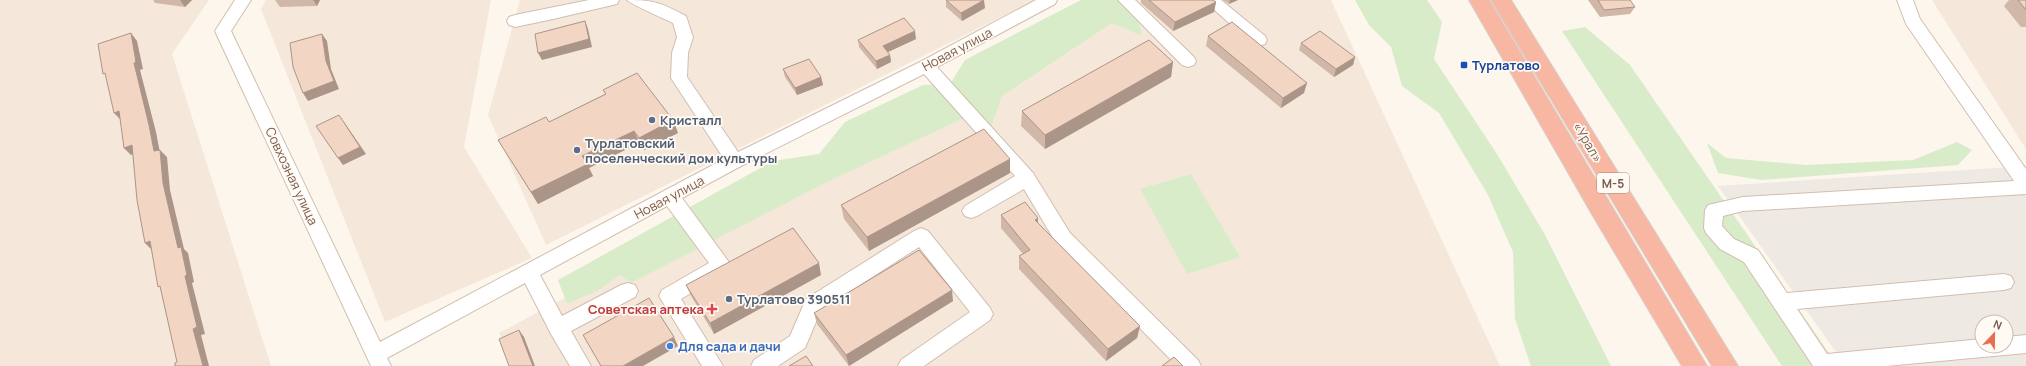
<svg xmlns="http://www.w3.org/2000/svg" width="2026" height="366" viewBox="0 0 2026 366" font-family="Manrope,sans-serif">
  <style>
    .residential { fill: #f5e8da }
    .industrial { fill: #efe9e4; fill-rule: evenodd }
    .green { fill: #d8ecc9 }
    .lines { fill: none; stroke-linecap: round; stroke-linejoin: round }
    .minor-casing { stroke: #d1beb0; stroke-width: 2 }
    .highway-casing { stroke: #dad1cd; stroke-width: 2 }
    .minor { fill: #fff; fill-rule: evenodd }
    .highway { fill: #f7b7a3; fill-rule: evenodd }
    .wall { fill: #d1b7a8 }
    .shaded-wall { fill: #aa9588 }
    .building { fill: #f3d5c3; stroke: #aa9588 }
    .transit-dot { fill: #1a4fb4; stroke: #fffaf3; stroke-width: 1.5 }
    .service-dot { fill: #5c6f8a; stroke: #fffaf3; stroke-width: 1.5 }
    .health-dot { fill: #e0444e; stroke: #fffaf3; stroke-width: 1.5 }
    .shop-dot { fill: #3f7fe0; stroke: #fffaf3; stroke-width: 1.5 }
    .labels { text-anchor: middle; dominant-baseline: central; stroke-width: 3.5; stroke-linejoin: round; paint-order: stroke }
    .shield { fill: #fffaf3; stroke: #a28b7f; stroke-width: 1 }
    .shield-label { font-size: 12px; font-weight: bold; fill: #7a5c4d }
    .street-label { font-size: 13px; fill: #7a5c4d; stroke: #fffaf3 }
    .transit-label { font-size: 13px; font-weight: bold; fill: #164399; stroke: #fffaf3; text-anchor: start }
    .service-label { font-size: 13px; font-weight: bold; fill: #4e5e75; stroke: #fffaf3; text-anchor: start }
    .health-label { font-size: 13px; font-weight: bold; fill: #be3a42; stroke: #fffaf3; text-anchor: end }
    .shop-label { font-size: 13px; font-weight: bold; fill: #366cbe; stroke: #fffaf3; text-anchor: start }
  </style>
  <rect width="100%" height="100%" fill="#fdf6ec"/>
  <path class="residential" d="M0 0H209L172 54 271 366H0Z
    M266 0H491L464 147 532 258 385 322 261 9Z
    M520 0H1035L546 245 488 115Z
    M1124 0H1331L1500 366H518L499 333Z
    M1932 0H2026V149Z"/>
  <path class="industrial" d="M2026 166V366H1846L1718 186ZM1982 322H2006V346H1982Z"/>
  <path class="green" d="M1081 0H1134L1142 36 1112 23 1002 96 989 133 973 129 970 115 825 183 631 283 620 275 599 290 567 304 558 280 773 161 819 154 845 122 923 85 950 84 965 60Z
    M1355 0H1427L1442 22 1434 59 1497 154 1544 233 1611 366H1531L1515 319 1513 252 1488 195 1439 113 1402 86 1391 47 1369 25Z
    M1585 27 1630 65 1838 366H1782L1562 31Z
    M1957 142 1972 150 1958 165 1761 180 1718 173 1707 143 1726 158 1806 165 1913 160Z
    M1191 174 1240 257 1187 274 1140 189Z"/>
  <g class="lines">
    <defs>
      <path id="minor" d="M235 0H251L231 31 380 342 724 159 671 78 672 53 677 37 673 23C665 19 630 4 627 0 655 0 661 3 686 16L693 37 688 53 687 77 738 152 920 62 1036 0H1057L1055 4 937 67 1033 173 1070 233 1198 360 1201 366H1177L1056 243 1024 189 977 216 971 218 965 216 962 211 965 206 1015 176 924 74 741 166 682 198 731 265 728 271 681 299 723 366H702L659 296 662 290 709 263 667 206 540 275 562 316 621 285 628 283 635 285 638 291 635 297 571 331 591 366H570L551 334 525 283 387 358 391 366H371L215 31Z
        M589 0H619L617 4 553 19 515 27 509 25 507 21 509 17 515 15Z
        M1118 0H1135L1194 57 1196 61 1194 65 1188 67 1182 65Z
        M1203 0H1221L1265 36 1267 40 1265 44 1259 46 1253 44Z
        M1897 0H1913L1920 19 2026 169V194L1743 211 1723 216 1722 226 1734 239 1758 250 1787 293 2004 274 2011 276 2014 282 2011 288 2004 290 1797 309 1827 354 1982 339V346H2006V337L2026 335V353L1886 366H1813L1744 262 1720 249 1706 233 1704 228 1705 210 1708 205 1743 197 2014 181 1906 24Z
        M921 228 928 231 990 308 993 314 990 320 924 366H898L901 360 970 312 919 247 821 310 805 348 778 366H751L754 360 790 336 806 299 914 231Z"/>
      <path id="highway" d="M1469 0H1489L1707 366H1682L1593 216Z
        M1491 0H1511L1738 366H1712Z"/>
    </defs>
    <use href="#minor" class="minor-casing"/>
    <use href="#highway" class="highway-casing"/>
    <use href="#minor" class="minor"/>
    <use href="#highway" class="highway"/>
  </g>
  <path class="wall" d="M153 0H192L185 7 155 3Z
    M275 0H320L317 6 280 7Z
    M946 0 985 8 962 21 946 7Z
    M1141 0H1213L1216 2 1214 12 1173 31 1141 3Z
    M1223 0H1238L1229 4Z
    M1588 0H1630L1635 7 1630 14 1600 17Z
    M2009 0H2026V27H2021L2004 6Z
    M1208 36 1304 93 1281 108 1206 46Z
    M916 39 887 52 890 55 891 62 877 69 859 47 858 40Z
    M1301 43 1355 57 1353 65 1334 77 1299 50Z
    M1173 62 1171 77 1045 149 1021 126 1022 111Z
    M783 69 821 77 823 85 797 95 785 77Z
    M603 90 673 120 678 133 644 150 639 143 589 168 593 176 538 204 498 140 549 122 605 94Z
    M1010 173 869 251 844 219 841 205Z
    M1001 215 1038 224 1140 326 1137 338 1106 361 1019 269V256L1023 254 1001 228Z
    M821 275 714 334 691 296 686 285Z
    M953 301 849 366 817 324 814 313Z"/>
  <path class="shaded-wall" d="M180 0H192L185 7Z
    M313 0H320L317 6Z
    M984 0 985 8 962 21 961 13Z
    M1230 0H1238L1229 4Z
    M1216 2 1214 12 1173 31 1175 22Z
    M585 21 588 29 592 47 542 60 538 53Z
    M915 31 916 39 884 54 883 46Z
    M131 33 137 41 143 69 140 70 156 132 161 158 160 150 167 157 170 190 184 249 188 253 194 282 192 283 205 334 201 335 209 366H203L193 329 178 248 154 151 134 63Z
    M322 34 327 41 331 69 339 89 308 101 303 93Z
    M890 55 891 62 877 69 876 61Z
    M1355 57 1353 65 1334 77 1336 69Z
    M1173 62 1171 77 1045 149V135Z
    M821 77 823 85 797 95 795 88Z
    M1307 83 1304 93 1281 108 1283 98Z
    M119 111 121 120 114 113Z
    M673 120 678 133 644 150 639 138Z
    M344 122 366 154 343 165 338 158Z
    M634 131 639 143 589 168 593 176 538 204 531 192 582 156Z
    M132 145 139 152 131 155 124 148Z
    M1010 159V173L869 251 867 237Z
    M1038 218V231L1035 220Z
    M150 241 152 250 145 243Z
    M819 263 821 275 714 334 710 323Z
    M952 290 953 301 849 366 846 355Z
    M1140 326 1137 338 1106 361 1108 349Z
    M519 330 524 337 535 366H533Z
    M674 337 678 346 643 366H623Z"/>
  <path class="building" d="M946 0H984L961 13Z
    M1149 0H1213L1216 2 1175 22Z
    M1598 0H1630L1635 7 1604 10Z
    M2018 0H2026V10Z
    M904 18 915 31 883 46 890 55 876 61 858 40Z
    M585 21 589 39 538 53 535 34Z
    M1232 22 1307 83 1283 98 1208 36Z
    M1320 31 1355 57 1336 69 1301 43Z
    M131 33 136 62 134 63 149 125 154 151 160 150 163 183 178 248 181 247 187 275 185 276 197 327 193 329 203 366H175V363L177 362 160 286 158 287 150 241 145 243 137 200 132 145 124 148 119 111 114 113 105 73 103 74 98 44Z
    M322 34 326 61 334 81 303 93 293 67 290 43Z
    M1149 40 1173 62 1045 135 1022 111Z
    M809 59 821 77 795 88 783 69Z
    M637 73 673 120 639 138 634 131 582 156 588 164 531 192 498 140 546 117 549 122 606 94 603 90Z
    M339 115 360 147 338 158 316 126Z
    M984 129 1010 159 867 237 841 205Z
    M1025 202 1038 218 1035 220 1140 326 1108 349 1019 256 1030 250 1001 215Z
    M793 228 819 263 710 323 686 285Z
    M919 250 952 290 846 355 814 313Z
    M649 298 674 337 623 366H601L583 335Z
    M519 330 533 366H509L499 339Z
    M806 356 813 366H789Z
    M1174 357 1183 366H1162Z"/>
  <rect class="transit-dot" x="1460" y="61" width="8" height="8" rx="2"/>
  <g class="service-dot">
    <circle cx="652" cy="120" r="4"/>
    <circle cx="577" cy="150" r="4"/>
    <circle cx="729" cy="299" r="4"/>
  </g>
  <path class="health-dot" d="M710 303h4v4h4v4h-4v4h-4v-4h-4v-4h4z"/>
  <circle class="shop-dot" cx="670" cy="346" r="4"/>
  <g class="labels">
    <rect class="shield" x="1597" y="173" width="32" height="20" rx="3"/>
    <g class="shield-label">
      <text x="1613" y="183">М-5</text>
    </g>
    <g class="street-label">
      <text transform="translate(957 49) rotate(-28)">Новая улица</text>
      <text transform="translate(1588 142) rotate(59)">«Урал»</text>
      <text transform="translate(292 176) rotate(65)">Совхозная улица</text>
      <text transform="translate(669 197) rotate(-28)">Новая улица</text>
    </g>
    <g class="transit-label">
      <text x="1472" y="65">Турлатово</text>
    </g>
    <g class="service-label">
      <text x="660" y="120">Кристалл</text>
      <text x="585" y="143">Турлатовский<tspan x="585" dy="15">поселенческий дом культуры</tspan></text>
      <text x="737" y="299">Турлатово 390511</text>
    </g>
    <g class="health-label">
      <text x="704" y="309">Советская аптека</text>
    </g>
    <g class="shop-label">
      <text x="678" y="346">Для сада и дачи</text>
    </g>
  </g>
  <g transform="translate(1994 334) rotate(22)"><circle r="19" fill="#fffaf3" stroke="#cabbb1"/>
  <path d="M0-3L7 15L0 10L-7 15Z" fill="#e76f51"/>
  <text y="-6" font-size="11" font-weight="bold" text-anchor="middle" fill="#7a5c4d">N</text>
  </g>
</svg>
